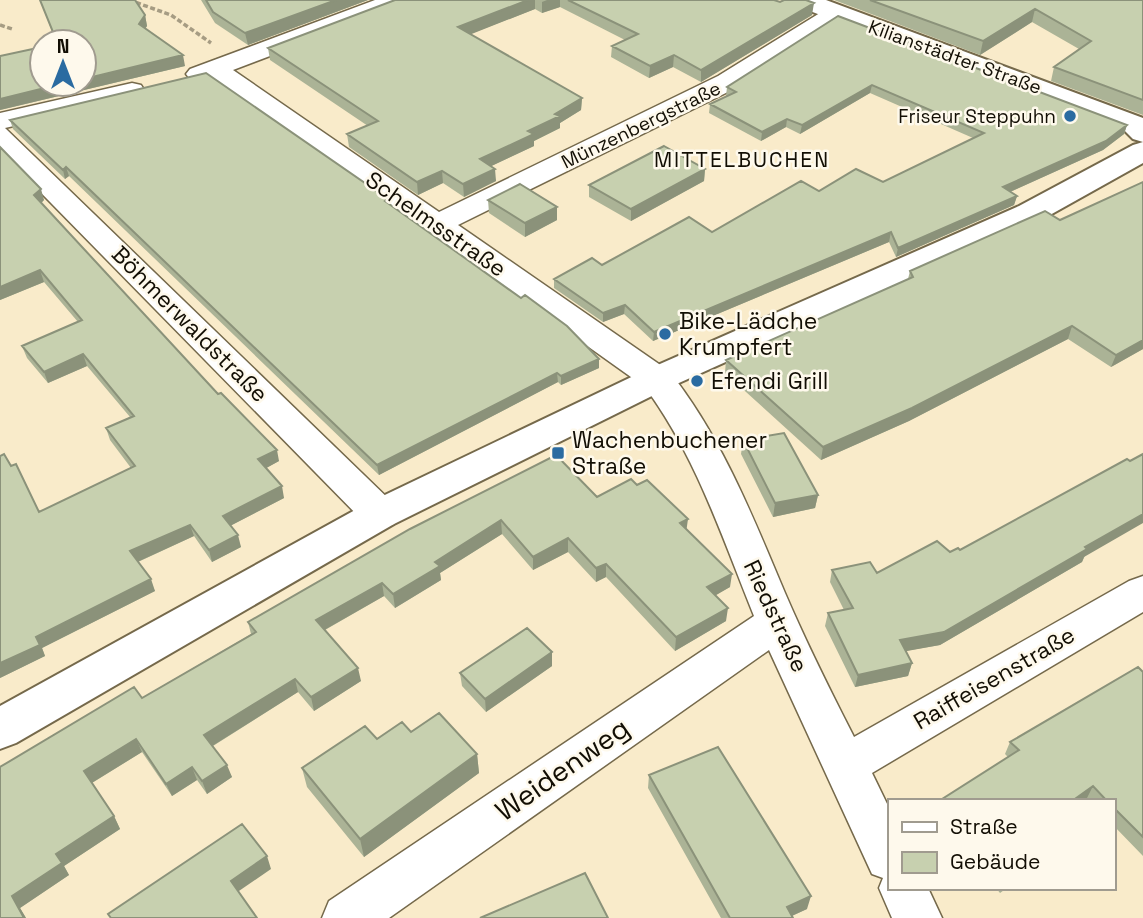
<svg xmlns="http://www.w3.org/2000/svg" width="1143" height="918" viewBox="0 0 1143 918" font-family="'Space Grotesk',sans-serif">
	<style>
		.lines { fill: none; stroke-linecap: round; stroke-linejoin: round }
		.minor-casing { stroke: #75694b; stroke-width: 3 }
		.major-casing { stroke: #75694b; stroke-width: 4 }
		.path { stroke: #a69c83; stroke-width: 3.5; stroke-dasharray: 5 2.5; stroke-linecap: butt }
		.minor { fill: #fff; fill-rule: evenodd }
		.major { fill: #fff; fill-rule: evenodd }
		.wall { fill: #abb396 }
		.shaded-wall { fill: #8b927a }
		.building { fill: #c7d0af; stroke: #8b927a; stroke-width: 2 }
		.poi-dot { fill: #2a6ba1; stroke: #fef9ec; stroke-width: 2.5 }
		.labels { text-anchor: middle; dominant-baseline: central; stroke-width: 5; stroke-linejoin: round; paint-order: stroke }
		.far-street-label { font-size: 19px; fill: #120e04; stroke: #fef9ec }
		.far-poi-label { font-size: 19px; fill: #120e04; stroke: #fef9ec; text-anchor: end }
		.far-quarter-label { font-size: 21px; letter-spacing: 2px; fill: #120e04; stroke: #fef9ec }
		.street-label { font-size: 23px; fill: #120e04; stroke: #fef9ec }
		.poi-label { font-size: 23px; fill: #120e04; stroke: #fef9ec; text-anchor: start }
		.near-street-label { font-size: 28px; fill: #120e04; stroke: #fef9ec }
	</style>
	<rect width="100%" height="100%" fill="#f9ebca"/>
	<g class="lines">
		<g class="minor-casing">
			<path id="minor" d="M375,0H409L405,5L233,70L439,212L718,76L828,8H846L849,13L736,88L458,225L669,371C722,438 752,515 785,593C806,642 830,690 854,737L1129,581L1143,576V612L872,773L889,808V888H928L942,918H892L879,888L883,878L872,874L769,650L389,918H322L329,901L754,616C722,537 696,456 645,387L211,78L199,82L190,79L186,74L190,69Z
				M132,83L141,85L145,91L141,97L5,128L394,504L399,514L394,524L380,528L366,524L0,151V113Z"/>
		</g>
		<g class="major-casing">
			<path id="major" d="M791,0H826L1143,118V142L1133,139L1124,130L794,5Z
				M1143,142V163L1041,220L670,387L394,524L16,743L0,749V706L366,504L644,371L1019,206L1133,145Z"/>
		</g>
		<path class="path" d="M129,0L171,15L211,43
			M0,25L12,29"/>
		<use href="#minor" class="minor"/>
		<use href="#major" class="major"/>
	</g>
	<path class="wall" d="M40,0H135L145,15L147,26L145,29L185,66L0,110V56L84,42H56Z
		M201,0H368L248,45L215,23Z
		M395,0H774L812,15L701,82L673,67L649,78L611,57L612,46L625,40L560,7L542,13L535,9L470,34L582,98L581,110L560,123V128L534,141V146L491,166L496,181L464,197L443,183L418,195L349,147L347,134L368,126L270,60L268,48Z
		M834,0H1143V115L1051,81L1054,67L1079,49L1032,22L980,55Z
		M838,16L1127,125L1124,134L1103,150L1010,192L1017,196L1014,205L896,257L889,242L653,341L624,314L603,322L554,288V279L712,232L819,191L883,182L973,138L870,93L800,134L786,127L761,141L709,113L710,104L727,96H726L727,87Z
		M10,120L389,204L521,298L599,359V368L561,385L558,382L379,475L69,176L65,179L13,129Z
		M0,147L44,200L41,203L279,461L266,468L284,498L230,526L241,547L212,562L194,536L138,562L155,591L42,648L45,656L0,678L39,512L131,468L110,440L106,428L130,417L87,366L48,383L27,358L22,346L78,322L44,282L0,300Z
		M705,169L704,181L631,221L589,197V185Z
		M488,200L557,220L525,237L489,213Z
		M910,271L1143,349L1111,367L1068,339L909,421L821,460L725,373L726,360L908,279Z
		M743,440L818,495L815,508L773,517L741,454Z
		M1130,461L1082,562L940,645L905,651L912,663L908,676L855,687L825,626L828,613L844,610L830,582L832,570L877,573L960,550Z
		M597,497L687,530L730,587L715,595L726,621L675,651L606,577L596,582L568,552L533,570L502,534L440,573L441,580L395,608L384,596L325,630L361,681L314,711L298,692L213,746L232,777L207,794L197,780L172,796L142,752L92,783L114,816L120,829L64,866L69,875L20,908L26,918H0L142,698L251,634L248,622L410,529Z
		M552,652V666L486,712L462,686L460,673Z
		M1143,672V856L1113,825V801H1090L1087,798L1008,757L1005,754L1010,742Z
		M411,732L477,754L479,773L364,857L307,787L302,768L377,739Z
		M649,775L807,909L792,916L793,918H721L648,788Z
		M996,888H1007L1000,893Z"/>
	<path class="shaded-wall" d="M336,0H368L248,45L245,33Z
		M528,0H535V9L459,39L458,27Z
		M547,0H560V7L542,13V2Z
		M814,3L812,15L701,82V70Z
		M1035,9L1032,22L980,55L983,41Z
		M145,15L147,26L141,34L139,24Z
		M183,55L185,66L0,110V99L61,84H84V79Z
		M674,55L673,67L649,78L650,66Z
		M872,85L870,93L800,134L802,125Z
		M582,98L581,110L560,123V128L534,141V146L481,171L480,159L528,131Z
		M787,119L786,127L761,141L762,132Z
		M1127,125L1124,134L1103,150L1001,196L1003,187Z
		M66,167L69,176L65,179L63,170Z
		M495,169L496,181L464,197L463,184Z
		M705,169L704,181L631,221V209Z
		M442,171L443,183L418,195L417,182Z
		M41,189L44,200L38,206L34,195Z
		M1017,196L1014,205L896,257L898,248Z
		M557,207V220L525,237V223Z
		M891,232L889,242L653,341L654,332Z
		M40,270L44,282L0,300V287Z
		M625,305L624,314L603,322V313Z
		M1072,326L1068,339L909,421L821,460L823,447Z
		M1143,340V349L1111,367L1116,355Z
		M83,354L87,366L48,383L44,372Z
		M599,359V368L561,385V376Z
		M557,373L558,382L379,475L377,465Z
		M277,450L279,461L261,471L258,459Z
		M282,486L284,498L226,528L223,516Z
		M818,495L815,508L773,517L775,503Z
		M1143,514V523L1084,557L1082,562L940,645L896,653L900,640L1085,547Z
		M688,519L686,533L680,523Z
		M501,520L502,534L440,573L441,580L395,608L393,594L435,562Z
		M190,525L194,536L135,563L130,551Z
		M238,535L241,547L212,562L209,550Z
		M568,538V552L533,570V557Z
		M606,564V577L596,582V568Z
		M732,574L730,587L706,601L707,587Z
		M151,579L155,591L42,648L45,656L0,678V663L36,637Z
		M382,583L384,596L319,633L316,620Z
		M728,608L726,621L675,651L676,637Z
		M552,652V666L486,712L485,699Z
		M912,663L908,676L855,687L858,675Z
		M358,668L361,681L314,711L311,697Z
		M295,679L298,692L209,748L204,735Z
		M136,739L142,752L90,784L84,771Z
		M477,754L479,773L364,857L360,839Z
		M227,765L232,777L207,794L202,781Z
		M192,767L197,780L172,796L166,784Z
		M1093,786L1087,798L1083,801H1072Z
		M114,816L120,829L64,866L69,875L20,908L26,918H24L12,896L56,854Z
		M267,856L271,869L236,893L231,881Z
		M811,896L807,909L787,918V907Z"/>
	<path class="building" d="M40,0H135L145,15L139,24L183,55L84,79V42H57Z
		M206,0H336L245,33L213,12Z
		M395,0H528L458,27L582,98L555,114L560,116L528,131L534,134L480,159L495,169L463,184L442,171L417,182L347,134L378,121L268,48Z
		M568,0H774L780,2L784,0H806L814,3L701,70L674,55L650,66L612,46L638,34Z
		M870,0H1143V100L1054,67L1091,41L1035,9L983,41Z
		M838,16L1127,125L1106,141L1003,187L1017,196L898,248L891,232L654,332L625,305L603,313L554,279L592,258L602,265L689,217L712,232L801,181L819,191L856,169L883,182L984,133L872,85L802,125L787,119L762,132L710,104L736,92L727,87Z
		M42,47V84H61L0,99V56Z
		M206,73L388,199L385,201L521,298L525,295L567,326L599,359L561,376L557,373L377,465L66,167L63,170L10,120Z
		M664,146L705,169L631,209L589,185Z
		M0,147L41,189L34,195L218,394L221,393L277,450L258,459L282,486L223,516L238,535L209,550L190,525L130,551L151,579L36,637L40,645L0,663V456L4,454L11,466L16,464L39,512L135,466L106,428L134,416L83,354L44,372L22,346L82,320L40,270L0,287Z
		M1143,182V340L1116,355L1072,326L912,408L823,447L726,360L913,277L910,271L1045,211L1060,220Z
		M520,184L557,207L525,223L488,200Z
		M784,433L818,495L775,503L743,440Z
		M1143,454V514L1085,547L1087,549L944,632L900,640L912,663L858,675L828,613L853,608L832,570L870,562L877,573L937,541L950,552L958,548L960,550L1127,459L1130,461Z
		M556,455L597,497L631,479L637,485L647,480L688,519L680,523L732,574L707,587L728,608L676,637L606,564L596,568L568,538L533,557L501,520L435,562L440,566L393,594L382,583L316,620L358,668L311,697L295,679L204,735L227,765L202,781L192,767L166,784L136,739L84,771L114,816L56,854L62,863L12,896L24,918H0V767L134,687L142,698L256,632L248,622L410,529Z
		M527,628L552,652L485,699L460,673Z
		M1138,667L1143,672V837L1113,807V801H1107L1093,786L1072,801H939L1019,750L1010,742Z
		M439,713L477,754L360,839L302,768L365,726L377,739L402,722L411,732Z
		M718,747L811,896L787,907L793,918H730L649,775Z
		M242,824L267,856L231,881L257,918H111L108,914Z
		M585,873L608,918H480Z"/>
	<g class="poi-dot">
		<circle cx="1070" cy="116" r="7"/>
		<circle cx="665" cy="334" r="7"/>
		<circle cx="697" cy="381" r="7"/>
		<rect x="551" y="446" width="14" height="14" rx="3.5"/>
	</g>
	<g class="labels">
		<g class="far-street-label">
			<text transform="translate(955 57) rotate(20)">Kilianstädter Straße</text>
			<text transform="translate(641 125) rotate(-26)">Münzenbergstraße</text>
		</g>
		<g class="far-poi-label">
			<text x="1056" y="116">Friseur Steppuhn</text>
		</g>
		<g class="far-quarter-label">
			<text x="742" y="159">MITTELBUCHEN</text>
		</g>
		<g class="street-label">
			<text transform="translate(436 224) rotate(35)">Schelmsstraße</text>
			<text transform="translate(190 324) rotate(45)">Böhmerwaldstraße</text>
			<text transform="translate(776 616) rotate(65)">Riedstraße</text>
			<text transform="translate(994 678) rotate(-30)">Raiffeisenstraße</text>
		</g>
		<g class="poi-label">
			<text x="679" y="321">Bike-Lädche<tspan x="679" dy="26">Krumpfert</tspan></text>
			<text x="711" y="381">Efendi Grill</text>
			<text x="572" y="440">Wachenbuchener<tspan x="572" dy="26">Straße</tspan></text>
		</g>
		<g class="near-street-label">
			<text transform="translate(562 769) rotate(-35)">Weidenweg</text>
		</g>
	</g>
	<rect x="888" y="799" width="228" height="91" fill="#fef9ec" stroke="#a09b8f" stroke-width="2"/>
	<rect x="902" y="822" width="35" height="10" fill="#ffffff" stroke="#a09b8f" stroke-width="2"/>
	<text x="950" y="834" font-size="21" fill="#120e04">Straße</text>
	<rect x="902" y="852" width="35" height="21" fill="#c7d0af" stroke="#a09b8f" stroke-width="2"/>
	<text x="950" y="869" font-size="21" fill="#120e04">Gebäude</text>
	<g transform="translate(63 63)"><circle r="33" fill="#fef9ec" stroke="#a09b8f" stroke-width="2"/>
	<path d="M0-5L12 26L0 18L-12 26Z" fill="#2a6ba1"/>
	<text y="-10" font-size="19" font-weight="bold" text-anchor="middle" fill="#120e04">N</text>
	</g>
</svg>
